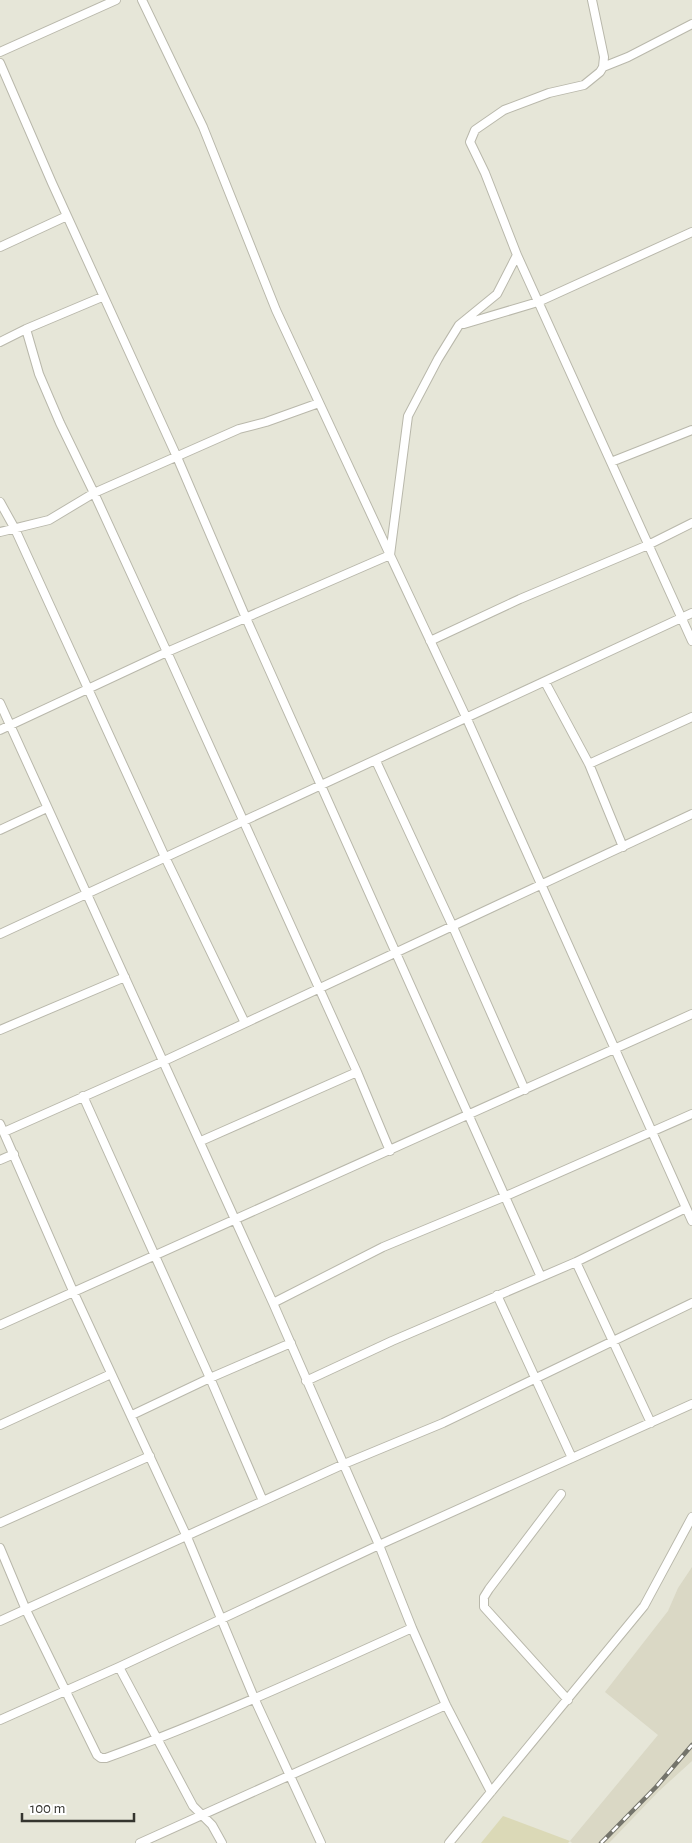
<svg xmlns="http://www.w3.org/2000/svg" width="692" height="1843" viewBox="0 0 692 1843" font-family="'Alegreya Sans',sans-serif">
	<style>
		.built { fill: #dad8c5 }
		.green { fill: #dbd9b7 }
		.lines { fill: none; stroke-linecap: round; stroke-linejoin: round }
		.minor-casing { stroke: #b9b8ab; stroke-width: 10 }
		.minor { stroke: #fff; stroke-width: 8 }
		.rail-casing { stroke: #74746b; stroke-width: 4.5 }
		.rail { stroke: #fff; stroke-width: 2.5; stroke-dasharray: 8; stroke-linecap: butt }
	</style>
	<rect width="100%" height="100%" fill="#e6e6d8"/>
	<path class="built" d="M692,1567V1761L659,1791L609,1843H572L570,1841L658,1735L605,1692L668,1611L678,1588Z"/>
	<path class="green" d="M503,1816L570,1841L568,1843H481Z"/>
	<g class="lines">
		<g class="minor-casing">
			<path id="minor" d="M592,0L604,57L603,67L600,72L584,85L549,93L504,110L475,130L470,142L485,173L517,255L497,294L459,325L438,359L408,416L390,555L467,719L692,1221
				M0,52L116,0
				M0,63L52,183L177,457L246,618L541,1277
				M603,67L628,57L692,24
				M0,247L67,216
				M517,255L692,641
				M102,297L26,329L39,374L60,423L94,493L167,652L357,1072L390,1151
				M464,324L538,302L692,232
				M0,342L26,329
				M611,462L692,430
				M0,502L15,529L165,857L245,1023
				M0,532L49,520L94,493L239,429L266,422L319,403
				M430,641L520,599L648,545L692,523
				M545,682L589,764L623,847
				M0,703L273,1303L379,1545L412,1628L446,1705L491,1792
				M0,730L167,652L390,555L276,310L203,127L142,0
				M376,761L453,927L525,1090
				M589,764L692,717
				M0,830L47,808
				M0,934L692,613
				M0,1030L125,977
				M83,1096L210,1378L263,1501
				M0,1124L73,1291L187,1537L255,1700L321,1843
				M4,1132L164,1061L692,814
				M201,1141L357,1072
				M0,1160L14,1154
				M576,1262L651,1423
				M497,1295L572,1458
				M273,1303L383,1247L506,1196L692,1114
				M0,1325L692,1014
				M306,1381L392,1341L576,1262L686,1208
				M132,1415L210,1378L291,1343
				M0,1425L111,1374
				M561,1494L489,1589L484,1597V1607L568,1700
				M0,1523L150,1456
				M0,1548L26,1610L97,1755L101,1758H106C210,1720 311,1674 412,1628
				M0,1621L344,1464L443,1423L692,1303
				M119,1667L193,1806L212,1825L222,1843
				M0,1720L119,1667L379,1545L692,1404
				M140,1843L446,1705
				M449,1843L644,1606L692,1517"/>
		</g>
		<use href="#minor" class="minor"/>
		<g class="rail-casing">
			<path id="rail" d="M601,1843L656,1787L692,1745"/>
		</g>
		<use href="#rail" class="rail"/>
	</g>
	<path d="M22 1813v8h112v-8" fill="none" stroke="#35352f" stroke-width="2.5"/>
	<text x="30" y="1813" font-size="15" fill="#35352f" stroke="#ffffff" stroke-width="4" paint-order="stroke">100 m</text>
</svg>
